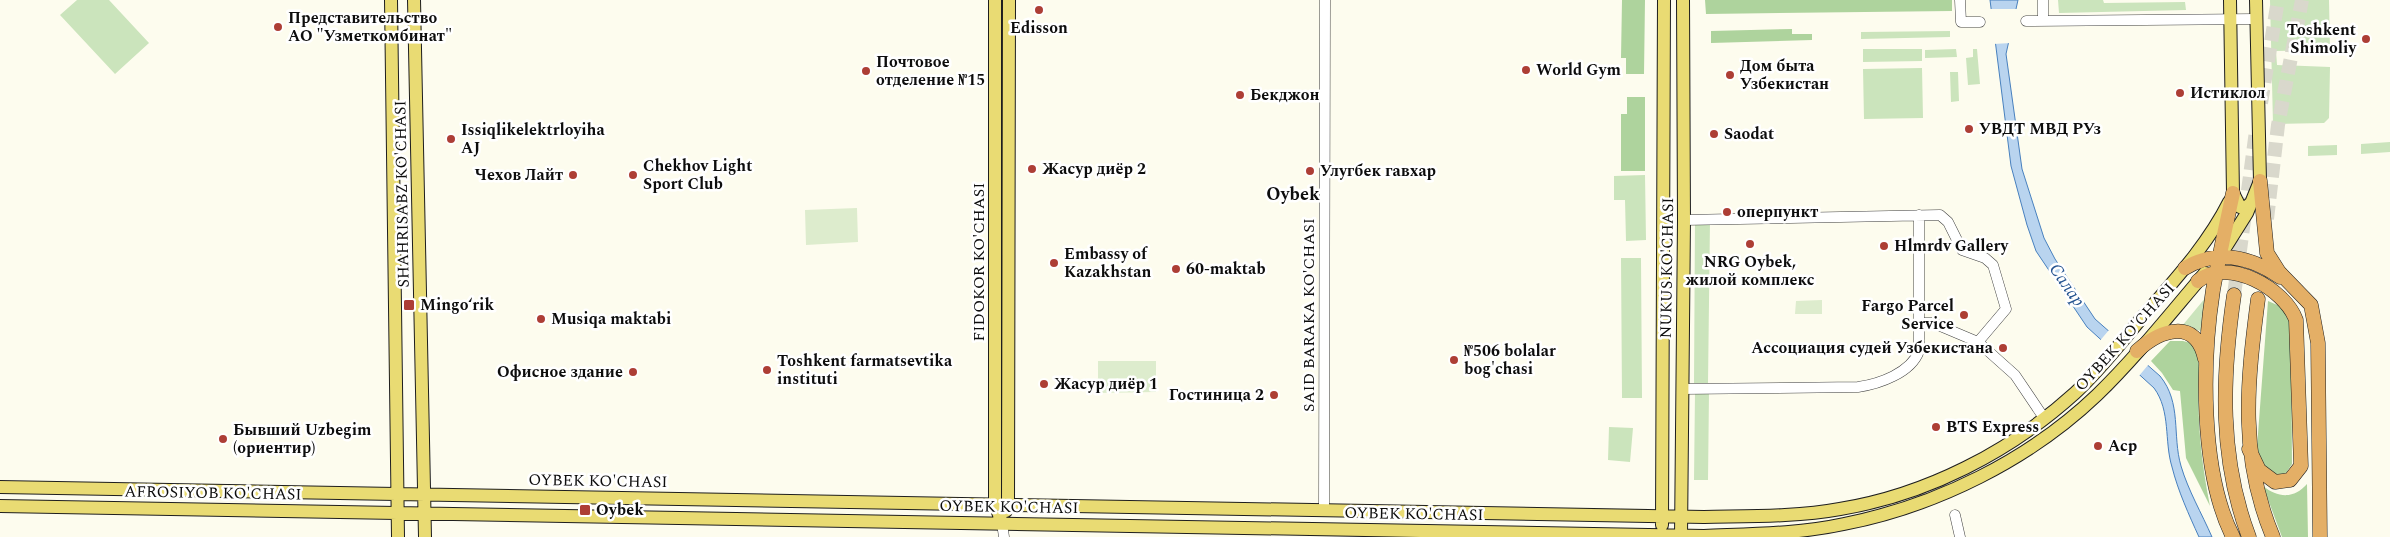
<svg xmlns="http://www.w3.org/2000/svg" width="2390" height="537" viewBox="0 0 2390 537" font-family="Spectral,serif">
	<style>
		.green { fill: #cbe4bc }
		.forest { fill: #aed39d }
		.pitch { fill: #ddeccd }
		.water { fill: #b9d4ef; stroke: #4880be }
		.pier { fill: #fdfcee }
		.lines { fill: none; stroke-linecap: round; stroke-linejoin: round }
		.highway-tunnel { stroke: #d9d8cc; stroke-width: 14; stroke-dasharray: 14 7; stroke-linecap: butt }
		.minor-casing { stroke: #404040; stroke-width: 11 }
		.major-casing { stroke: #1e1e1e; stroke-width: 14 }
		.highway-casing { stroke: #1e1e1e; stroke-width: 15 }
		.minor { stroke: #fff; stroke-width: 10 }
		.major { stroke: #e9db73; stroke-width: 12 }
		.highway { stroke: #e4af66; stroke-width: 14 }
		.poi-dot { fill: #ad3e35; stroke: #fff; stroke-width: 2 }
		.labels { text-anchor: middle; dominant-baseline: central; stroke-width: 5; stroke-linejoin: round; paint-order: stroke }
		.poi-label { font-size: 16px; font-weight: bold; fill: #0d0d0d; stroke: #fff; text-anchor: start }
		.street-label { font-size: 16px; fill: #0d0d0d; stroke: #fff }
		.neighbourhood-label { font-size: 18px; font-weight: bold; fill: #0d0d0d; stroke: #fff }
		.water-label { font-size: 18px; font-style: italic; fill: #245390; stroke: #fff }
	</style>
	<rect width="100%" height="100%" fill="#fdfcee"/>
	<path class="green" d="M77,0H109L149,43L115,74L60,15Z
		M2058,0H2103L2104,3L2185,2L2186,10L2059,13Z
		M2270,0H2329L2330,50L2276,51L2277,65L2330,67L2329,118L2324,123L2273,124Z
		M1950,31V37L1861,39V32Z
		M1863,49H1922V61L1863,62Z
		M1956,49L1957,57L1925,58V50Z
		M1973,49H1977L1980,84L1968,85L1966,58L1973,57Z
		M1922,68L1923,118L1864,119L1863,69Z
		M1950,72H1958L1959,101L1951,102Z
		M2390,142V152L2361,154V144Z
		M2337,145V155L2308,156V146Z
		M1645,175L1646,240L1626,241L1625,200H1614V176Z
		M1695,221H1710L1708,383H1694Z
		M1621,258H1641L1642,398H1622Z
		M2206,297L2201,331L2182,326Z
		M1695,392H1709L1708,480H1694Z
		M1609,427L1633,428L1630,462L1608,460Z"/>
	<path class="forest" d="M1622,0H1645L1644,74H1626V58H1621Z
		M1705,0H1952V11L1706,14Z
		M1792,29V34H1812V40L1711,43V31Z
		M1627,97H1645V171H1621V114H1627Z
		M2268,301L2282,307L2291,321L2292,464L2286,473L2280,477L2272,475L2258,460L2257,447Z
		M2170,341H2183L2191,343C2200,351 2199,365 2199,376C2197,422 2201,460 2210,506L2186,458L2180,391L2173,390L2162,373L2151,361Z
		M2307,484L2308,537H2282L2263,486C2278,498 2294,499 2307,484Z"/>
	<path class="pitch" d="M857,208L858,242L806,245L805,210Z
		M1822,300V314H1795L1796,301Z
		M1098,361H1156V392L1098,393Z"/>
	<path class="water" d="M1990,0H2018L2006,54L2022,169L2044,238L2055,259L2095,319L2160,376C2182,403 2172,435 2181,466C2188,490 2202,514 2212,537H2199C2189,515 2178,491 2172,467C2164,441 2171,411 2154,388L2087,327L2036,251L2027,225L2011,166Z"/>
	<path class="pier" d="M1988,9H2019L2011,43L1993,44Z
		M2109,330L2149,364L2138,377L2098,343Z"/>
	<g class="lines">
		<path class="highway-tunnel" d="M2261,103L2278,0
			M2267,219L2278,125L2302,0
			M2234,295L2256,131"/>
		<g class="minor-casing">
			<path id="minor" d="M1960,0L1961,22H1980
				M2043,0V21
				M2026,21L2256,19
				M1684,220L1940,215L1948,222L1962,250L1985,258L1993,265L2006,309L1978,342L2015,375L2044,418
				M1919,323H1933L1978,342
				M1682,389L1858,387C1879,384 1911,373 1919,351V215
				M1324,510L1325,0
				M1955,515L1960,537
				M1002,523L1004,537"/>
		</g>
		<g class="major-casing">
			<path id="major" d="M391,0L398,537
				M414,0L425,537
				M995,0V504L1002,523
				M2230,0L2233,193L2240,207L2245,208L2252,202
				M2220,256L2247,213L2260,181L2256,0
				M0,487L1704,517C1749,516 1796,517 1840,509C1926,495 2010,452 2075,393C2099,371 2119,345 2140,320C2172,283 2207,246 2229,202
				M0,506L1704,536C1751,534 1798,534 1844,524C1936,506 2029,460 2097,395C2136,357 2170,314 2205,273
				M1006,511L1008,505L1009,0
				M1662,525L1664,0
				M1681,537L1684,220L1683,0"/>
		</g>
		<g class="highway-casing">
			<path id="highway" d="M2260,181L2267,253L2279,272L2311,305L2318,343L2320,537
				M2185,268C2217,249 2249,256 2280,277
				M2198,281C2228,256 2285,289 2296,320L2301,466L2290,480L2275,482L2259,470L2249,449
				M2234,295C2222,377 2219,458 2249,537
				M2258,299C2247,383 2239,456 2273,537
				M2137,351C2160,330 2196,317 2205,359
				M2233,537C2200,472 2202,361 2213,290C2219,257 2226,225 2233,193"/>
		</g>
		<use href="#minor" class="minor"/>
		<use href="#major" class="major"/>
		<use href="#highway" class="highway"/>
	</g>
	<g class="poi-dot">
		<circle cx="1039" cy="10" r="5"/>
		<circle cx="278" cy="27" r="5"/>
		<circle cx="2366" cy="39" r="5"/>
		<circle cx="1526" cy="70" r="5"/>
		<circle cx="866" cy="71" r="5"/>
		<circle cx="1730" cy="75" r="5"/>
		<circle cx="2180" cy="93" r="5"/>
		<circle cx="1240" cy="95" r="5"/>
		<circle cx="1969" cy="129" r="5"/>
		<circle cx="1714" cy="134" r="5"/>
		<circle cx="451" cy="139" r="5"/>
		<circle cx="1032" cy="169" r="5"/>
		<circle cx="1310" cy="171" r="5"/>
		<circle cx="573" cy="175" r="5"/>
		<circle cx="633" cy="175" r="5"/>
		<circle cx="1727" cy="212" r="5"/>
		<circle cx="1750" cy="244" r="5"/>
		<circle cx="1884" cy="246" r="5"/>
		<circle cx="1054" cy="263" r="5"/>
		<circle cx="1176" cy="269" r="5"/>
		<rect x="403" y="299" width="12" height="12" rx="2.5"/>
		<circle cx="1964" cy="315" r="5"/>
		<circle cx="541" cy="319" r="5"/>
		<circle cx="2003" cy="348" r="5"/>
		<circle cx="1454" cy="360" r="5"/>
		<circle cx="767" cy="370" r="5"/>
		<circle cx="633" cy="372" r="5"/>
		<circle cx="1044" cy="384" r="5"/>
		<circle cx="1274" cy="395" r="5"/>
		<circle cx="1936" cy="427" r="5"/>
		<circle cx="223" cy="439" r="5"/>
		<circle cx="2098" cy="446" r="5"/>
		<rect x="579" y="504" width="12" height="12" rx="2.5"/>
	</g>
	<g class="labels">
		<g class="poi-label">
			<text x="288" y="18">Представительство<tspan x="288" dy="18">АО "Узметкомбинат"</tspan></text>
			<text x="1039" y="28" text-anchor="middle">Edisson</text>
			<text x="2356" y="30" text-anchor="end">Toshkent<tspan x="2356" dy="18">Shimoliy</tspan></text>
			<text x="876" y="62">Почтовое<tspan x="876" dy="18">отделение №15</tspan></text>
			<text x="1740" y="66">Дом быта<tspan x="1740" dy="18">Узбекистан</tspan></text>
			<text x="1536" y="70">World Gym</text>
			<text x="2190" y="93">Истиклол</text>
			<text x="1250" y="95">Бекджон</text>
			<text x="1979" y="129">УВДТ МВД РУз</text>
			<text x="461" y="130">Issiqlikelektrloyiha<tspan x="461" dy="18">AJ</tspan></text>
			<text x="1724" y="134">Saodat</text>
			<text x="643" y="166">Chekhov Light<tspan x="643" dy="18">Sport Club</tspan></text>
			<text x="1042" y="169">Жасур диёр 2</text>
			<text x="1320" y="171">Улугбек гавхар</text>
			<text x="563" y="175" text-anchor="end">Чехов Лайт</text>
			<text x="1737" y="212">оперпункт</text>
			<text x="1894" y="246">Hlmrdv Gallery</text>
			<text x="1064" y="254">Embassy of<tspan x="1064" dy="18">Kazakhstan</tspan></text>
			<text x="1750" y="262" text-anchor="middle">NRG Oybek,<tspan x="1750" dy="18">жилой комплекс</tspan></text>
			<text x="1186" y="269">60-maktab</text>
			<text x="420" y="305">Mingoʻrik</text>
			<text x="1954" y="306" text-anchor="end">Fargo Parcel<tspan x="1954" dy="18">Service</tspan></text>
			<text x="551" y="319">Musiqa maktabi</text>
			<text x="1993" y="348" text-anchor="end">Ассоциация судей Узбекистана</text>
			<text x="1464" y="351">№506 bolalar<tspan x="1464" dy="18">bog'chasi</tspan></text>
			<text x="777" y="361">Toshkent farmatsevtika<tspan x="777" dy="18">instituti</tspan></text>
			<text x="623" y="372" text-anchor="end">Офисное здание</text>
			<text x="1054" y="384">Жасур диёр 1</text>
			<text x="1264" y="395" text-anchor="end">Гостиница 2</text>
			<text x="1946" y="427">BTS Express</text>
			<text x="233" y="430">Бывший Uzbegim<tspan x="233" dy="18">(ориентир)</tspan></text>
			<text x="2108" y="446">Аср</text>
			<text x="596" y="510">Oybek</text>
		</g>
		<g class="street-label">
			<text transform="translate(402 194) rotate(-91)">SHAHRISABZ KO'CHASI</text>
			<text transform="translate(979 262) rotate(-90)">FIDOKOR KO'CHASI</text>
			<text transform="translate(1667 268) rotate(-89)">NUKUS KO'CHASI</text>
			<text transform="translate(1309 315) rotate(-90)">SAID BARAKA KO'CHASI</text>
			<text transform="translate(2125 337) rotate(-48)">OYBEK KO'CHASI</text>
			<text transform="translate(598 481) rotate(1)">OYBEK KO'CHASI</text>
			<text transform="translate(213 493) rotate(1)">AFROSIYOB KO'CHASI</text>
			<text transform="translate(1009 507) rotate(1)">OYBEK KO'CHASI</text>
			<text transform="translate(1414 514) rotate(1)">OYBEK KO'CHASI</text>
		</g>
		<g class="neighbourhood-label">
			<text x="1293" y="194">Oybek</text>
		</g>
		<g class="water-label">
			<text transform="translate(2067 285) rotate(55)">Салар</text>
		</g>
	</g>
</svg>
